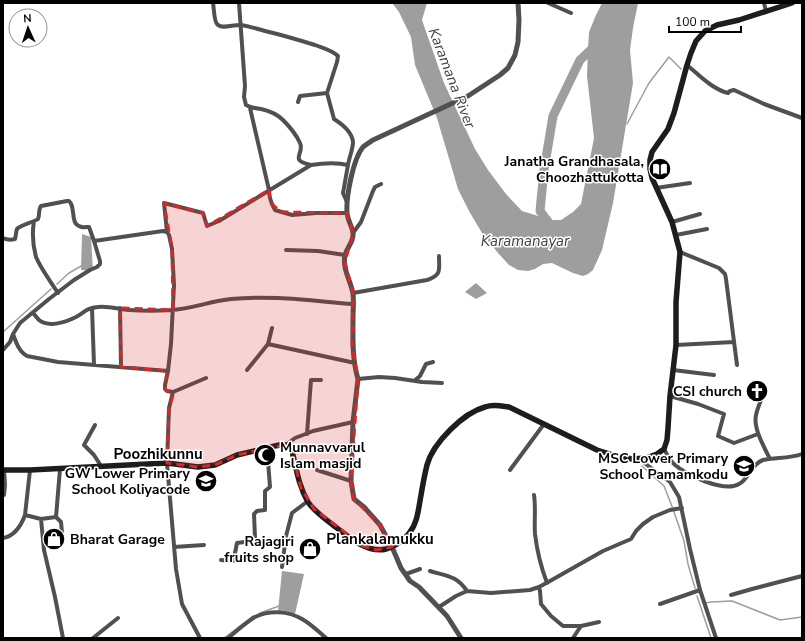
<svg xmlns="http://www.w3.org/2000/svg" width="805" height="641" viewBox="0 0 805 641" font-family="'Nunito Sans',sans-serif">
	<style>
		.water { fill: #9e9e9e }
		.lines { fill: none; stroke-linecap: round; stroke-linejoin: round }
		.stream { stroke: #9e9e9e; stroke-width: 1.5 }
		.river { stroke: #9e9e9e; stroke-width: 9 }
		.minor { stroke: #505050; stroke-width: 4 }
		.tertiary { stroke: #505050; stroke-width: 5 }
		.secondary { stroke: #1d1d1d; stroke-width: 5.5 }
		.marked { fill: #d62828; fill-opacity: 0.2; stroke: #d62828; stroke-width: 3; stroke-dasharray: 8 5; stroke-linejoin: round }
		.labels { text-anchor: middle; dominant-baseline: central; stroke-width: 3; stroke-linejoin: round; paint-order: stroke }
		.poi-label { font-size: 14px; font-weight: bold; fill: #000; stroke: #fff; text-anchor: end }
		.water-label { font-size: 15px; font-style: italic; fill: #3f3f3f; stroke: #fff }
		.neighbourhood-label { font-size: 15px; font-weight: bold; fill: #000; stroke: #fff }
	</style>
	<rect width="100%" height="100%" fill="#fff"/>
	<path class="water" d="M392,3H427L422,20L444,83L475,149L488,170L506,194L522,211L551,220H561L573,212L581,204L594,138L587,76L588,48L589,32L596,15L602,3H638L633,28L630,50L633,83L613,203L602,250L593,270L588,274L583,276L573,273L552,263L543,264L535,269L528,271L518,270L509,265L498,253L482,233L469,211L458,189L437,118L415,65L411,37L399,12Z
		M82,234L91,237L93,271L81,270Z
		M476,283L487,293L476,299L465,292Z
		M282,571L304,574L295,614L278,611Z"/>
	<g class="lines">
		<path class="stream" d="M627,124L649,83L669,57L681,69
			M57,284L69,273L83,265
			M3,332L51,289
			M642,466L664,486L673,509L684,541L688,564L695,588
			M697,596L711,638
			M705,603L711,602L732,601L780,620L802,617
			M260,613L279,606
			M224,638L253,616"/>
		<path class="river" d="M553,228L540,211L544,170L553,116L580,60L596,45"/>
		<path class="minor" d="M213,3C214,8 214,21 217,24C222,30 234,24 241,25C249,26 257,29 265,31C282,35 299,40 315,45C323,48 332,50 338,56L337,62L327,93L334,119C342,124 352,132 353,142C353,149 349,158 348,165
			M239,3L245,86L244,97L246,105C251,108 255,108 261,109C270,111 277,114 283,120C289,126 296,134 300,143C305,154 288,160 311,165
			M548,3L571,13
			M764,3L766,11
			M687,65C699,75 712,89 728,93L730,91L734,90L764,104L802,118
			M298,102L300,96L327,93
			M250,108L269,190C269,198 271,203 275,210L292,215L316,213H347
			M656,188L690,183
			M34,221C32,233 33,246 36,257C41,269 51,282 58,293
			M672,222L700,214
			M167,232L164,203L203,213L207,226L219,221L311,165C324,163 335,162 348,165L343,193L347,202
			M353,233L361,222L373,191L375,187L381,184
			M676,235L707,229
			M3,238C7,240 11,240 15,239C16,236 16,231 17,229C20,225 34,222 38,219C40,215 38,210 41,206L67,201H69C76,207 70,222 79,226C82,228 86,227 89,227L94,241L163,231L167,232L169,235L172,249L174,285L171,344L168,371L165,385V389L167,391L173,392L169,408L167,463L176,569L182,604L200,638
			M286,250L318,251L345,255
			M680,252L719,268L725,274L726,279L737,365
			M353,293L427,280C442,275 439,270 439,256
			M92,308L94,365
			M120,308L121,367
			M33,313C35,315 37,318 39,320C49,328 66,322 76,317C85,312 86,308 98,307C109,306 118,309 129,310C143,311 157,311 171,310C191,309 211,301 231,299C272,295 313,301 353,304
			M272,328L268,344L355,363
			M13,334C16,342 19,352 27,356L58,362L168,371
			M676,345L734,342
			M3,350L10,342L13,334L20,323L49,299L74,280L90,270L97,267L100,264V261L94,241
			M247,370L268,344
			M673,370L714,375
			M358,379L379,377L395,378L422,382L442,383
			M414,381L420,376L426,364L433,362
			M173,392L206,378
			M670,396L698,404L724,414L718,436L734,443L758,434
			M761,400C759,405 757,410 756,415C753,428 764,447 770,459
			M95,425L84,445L94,455L101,466
			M307,434L311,380H321
			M286,445L295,438L303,435L313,431L353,422
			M664,449C667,454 670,461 674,464C686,475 724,493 739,484C749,479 751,464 763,460C775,457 789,459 802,454
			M637,460L643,462L670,482L679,497L690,549L700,590L716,638
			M4,470L5,485L4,495
			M30,470L25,515L41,519L44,550L55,597L63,638
			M317,470L351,481
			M510,470L544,424
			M534,495C536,508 534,521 535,534C537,551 541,567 547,583
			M56,517L60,469
			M41,519L56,517L61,522L62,533
			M3,538C15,536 21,526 25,515
			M174,547L204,545
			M221,560L230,561H233L234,558L237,543L252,541L255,538L254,514L257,511L265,510V491L270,487L267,448
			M282,567L286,536L292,513L308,501
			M430,571C446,576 456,575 467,591
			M406,574L420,569
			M539,587L540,591L541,604L551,616L563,626H581L599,622
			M731,595L752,589L802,576
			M660,604L700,590
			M439,607L456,596L467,591L491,593L530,590L539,587L550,581L603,551L631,539L636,531L643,524L653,517L670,510L682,508
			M93,638L118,618
			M228,638C234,633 248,621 255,617C270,610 288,611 302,619C311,624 319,632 326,638
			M573,638L581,626"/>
		<path class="tertiary" d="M461,638L447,616L419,587L410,581L401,568L392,547L380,525L364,507L354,499L351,481L352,450L353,422L358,379C352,359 353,339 353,318C353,310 354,302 353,294C351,281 342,269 345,255C347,247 354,242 353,233C352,226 347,219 347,212C346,197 353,159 363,147C365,145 370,142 373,140L468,96L500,75L508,68L515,55L518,42L519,20L518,3"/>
		<path class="secondary" d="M3,470H30L167,463L198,467L215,465L237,455L279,445H286L291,447C296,466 298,485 308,502C314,511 324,518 333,525C346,535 367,554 386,549C390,548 393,546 397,544C401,541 407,537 410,532C417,523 418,512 420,501C422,489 424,477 427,465C433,443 463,413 485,407C493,404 501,406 509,407L597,450L613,455L632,459L646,458L657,454L664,449L667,440L668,428L670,396L676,345V302L680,252L672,222L652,178L650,169V160L652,152L668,129L674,113L687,65L691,53L696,41L705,31L717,25L739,20L792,3"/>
	</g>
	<path class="marked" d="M269,190L271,203L281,212L347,213L353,233L345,262L353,293L352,345L358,379L351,481L354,499L380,525L392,547L376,550L363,546L314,509L301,488L290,444L237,455L215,465L198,467L167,463L169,408L173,395L165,389L167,371L121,367L120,308L173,310L172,249L164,203L203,213L207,226Z"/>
	<defs>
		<g id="library-disc" transform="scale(1.15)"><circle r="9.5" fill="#000" stroke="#fff"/><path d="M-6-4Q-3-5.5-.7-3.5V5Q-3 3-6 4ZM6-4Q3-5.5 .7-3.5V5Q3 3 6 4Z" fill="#fff"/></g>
		<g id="church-disc" transform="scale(1.15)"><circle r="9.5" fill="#000" stroke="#fff"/><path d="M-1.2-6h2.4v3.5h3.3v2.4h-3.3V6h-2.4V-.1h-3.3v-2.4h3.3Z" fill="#fff"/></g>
		<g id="mosque-disc" transform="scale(1.15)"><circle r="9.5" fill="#000" stroke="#fff"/><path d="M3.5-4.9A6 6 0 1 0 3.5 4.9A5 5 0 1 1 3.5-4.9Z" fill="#fff"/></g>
		<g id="school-disc" transform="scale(1.15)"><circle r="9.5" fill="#000" stroke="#fff"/><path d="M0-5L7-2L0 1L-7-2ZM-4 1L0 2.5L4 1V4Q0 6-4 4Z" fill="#fff"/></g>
		<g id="shop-disc" transform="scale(1.15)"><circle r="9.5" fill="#000" stroke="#fff"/><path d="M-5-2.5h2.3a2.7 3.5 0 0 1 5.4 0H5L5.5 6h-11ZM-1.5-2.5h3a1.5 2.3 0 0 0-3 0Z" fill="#fff"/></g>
	</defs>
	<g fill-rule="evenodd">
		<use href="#library-disc" x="660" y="169"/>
		<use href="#church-disc" x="757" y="391"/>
		<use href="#mosque-disc" x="265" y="455"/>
		<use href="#school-disc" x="744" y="466"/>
		<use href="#school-disc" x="206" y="481"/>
		<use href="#shop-disc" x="54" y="539"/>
		<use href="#shop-disc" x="310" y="549"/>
	</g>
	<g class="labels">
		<g class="poi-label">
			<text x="644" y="161">Janatha Grandhasala,<tspan x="644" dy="16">Choozhattukotta</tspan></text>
			<text x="742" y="391">CSI church</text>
			<text x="280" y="447" text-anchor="start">Munnavvarul<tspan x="280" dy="16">Islam masjid</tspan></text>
			<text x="728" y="458">MSC Lower Primary<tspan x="728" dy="16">School Pamamkodu</tspan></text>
			<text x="190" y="473">GW Lower Primary<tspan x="190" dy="16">School Koliyacode</tspan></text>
			<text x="70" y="539" text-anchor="start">Bharat Garage</text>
			<text x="294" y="541">Rajagiri<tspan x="294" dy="16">fruits shop</tspan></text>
		</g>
		<g class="water-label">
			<text transform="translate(452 78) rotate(69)">Karamana River</text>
			<text x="525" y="241">Karamanayar</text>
		</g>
		<g class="neighbourhood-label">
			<text x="158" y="454">Poozhikunnu</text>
			<text x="380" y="539">Plankalamukku</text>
		</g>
	</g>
	<rect width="805" height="641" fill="none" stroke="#000000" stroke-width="8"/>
	<g transform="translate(28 28) rotate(357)"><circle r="19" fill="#ffffff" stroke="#999999"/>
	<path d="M0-3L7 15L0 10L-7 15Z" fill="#000000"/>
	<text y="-6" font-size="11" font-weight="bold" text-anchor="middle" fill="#000000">N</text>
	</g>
	<path d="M669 26v6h72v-6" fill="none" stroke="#000000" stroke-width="2"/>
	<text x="675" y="26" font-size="12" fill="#000000" stroke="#ffffff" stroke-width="3" paint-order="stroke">100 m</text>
</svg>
